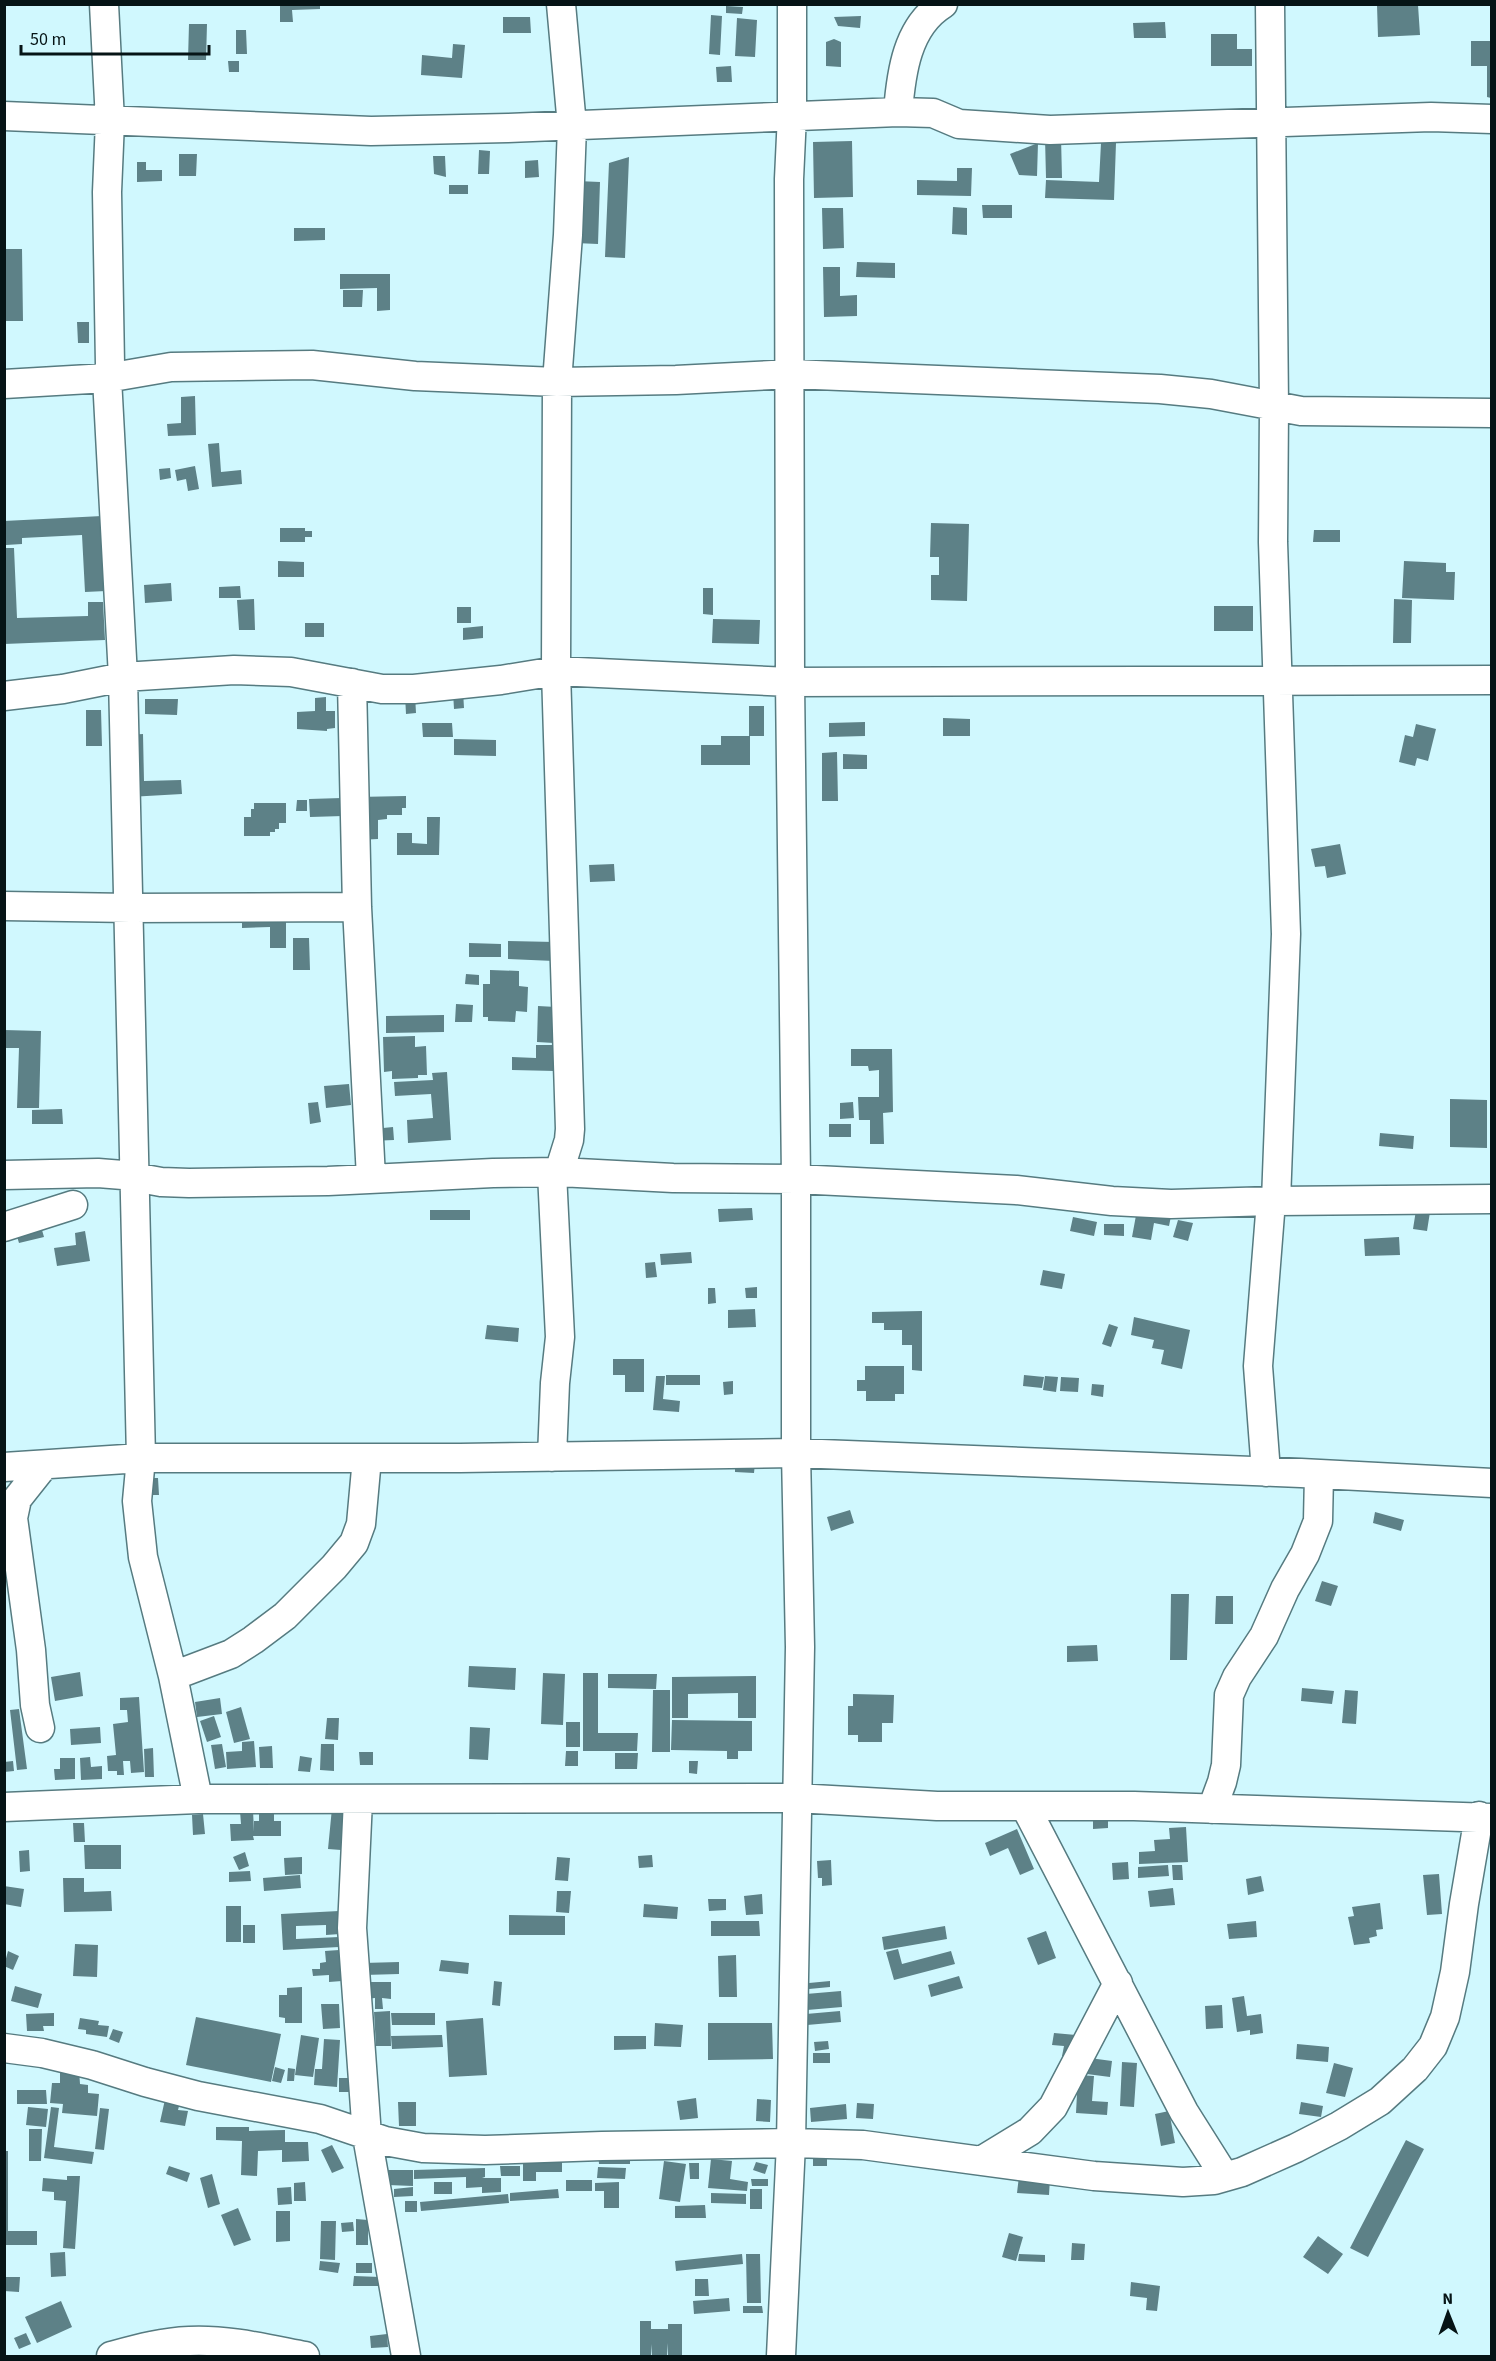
<svg xmlns="http://www.w3.org/2000/svg" width="1496" height="2361" viewBox="0 0 1496 2361" font-family="'Source Sans 3',sans-serif">
	<style>
		.building { fill: #5d8187 }
		.lines { fill: none; stroke-linecap: round; stroke-linejoin: round }
		.minor-casing { stroke: #567b80; stroke-width: 31 }
		.minor { stroke: #fff; stroke-width: 28 }
	</style>
	<rect width="100%" height="100%" fill="#d0f8fe"/>
	<path class="building" d="M280,4H320V9L292,10L293,22H280Z
		M1377,5H1418L1420,35L1378,37Z
		M726,6L743,7L742,14L726,13Z
		M711,15L722,16L720,55L709,54Z
		M861,16L860,28L838,26L834,17Z
		M503,17H530L531,33H503Z
		M737,18L757,20L755,57L735,56Z
		M1165,22L1166,38H1134L1133,23Z
		M189,24H207L206,60H188Z
		M236,30H246L247,54H236Z
		M1211,34H1237V49H1252V66H1211Z
		M834,39L841,42V67L826,66V42Z
		M1471,41H1491V98L1487,97V66H1471Z
		M453,44L465,45L462,78L421,75L422,55L452,58Z
		M228,61H239V72H229Z
		M731,66L732,82H717L716,67Z
		M1061,137L1062,178H1046L1045,138Z
		M852,141L853,197L814,198L813,142Z
		M1038,143L1037,176L1019,175L1010,154Z
		M1101,143H1116L1114,200L1045,198L1046,180L1099,182Z
		M479,150L490,151L489,174H478Z
		M179,154H197L196,176H179Z
		M433,156H445L446,177L434,174Z
		M629,157L625,258L605,257L609,163Z
		M538,160L539,177L525,178V161Z
		M137,162H146V170H162V181L137,182Z
		M957,168H972L971,196L917,195V180L957,181Z
		M577,181L600,182L598,244L575,243Z
		M449,185H468V194H449Z
		M982,205H1012V218H983Z
		M953,207L967,208V235L952,234Z
		M822,208H843L844,248L823,249Z
		M294,228H325V240L294,241Z
		M4,249H22L23,321H4Z
		M857,262L895,263V278L856,277Z
		M823,267H840V296L857,295V316L824,317Z
		M340,274H390V310L377,311V288L340,289Z
		M343,290H363L362,307H343Z
		M77,322H89V343H78Z
		M195,396L196,435L168,436L167,424L181,423V397Z
		M219,443L221,472L241,470L242,484L212,487L208,444Z
		M195,466L199,489L188,491L186,479L177,481L175,470Z
		M170,468L171,478L160,480L159,469Z
		M102,516L106,591L85,592L82,535L22,538V544L6,545L4,521Z
		M931,523L969,524L967,601L931,600V575H939V557H930Z
		M280,528H305V531H312V537H305V542H280Z
		M1314,530H1340V542H1313Z
		M4,548H14L17,618L88,616V602H103L105,640L4,644Z
		M278,561L304,562V577H278Z
		M1404,561L1446,563V572H1455L1454,600L1402,598Z
		M171,583L172,601L145,603L144,585Z
		M240,586L241,598H219V587Z
		M703,588H713V615L703,614Z
		M254,599L255,630H239L237,600Z
		M1394,599L1412,600L1411,643H1393Z
		M1214,606H1253V631H1214Z
		M457,607H471V623H457Z
		M713,619L760,620L759,644L712,643Z
		M305,623H324V637H305Z
		M483,626V638L463,640V628Z
		M463,691L464,708L454,709L453,692Z
		M405,695H415L416,713L406,714Z
		M326,697V711H335V728L327,729V731L297,729V712L315,711V698Z
		M145,699H178L177,715L145,714Z
		M749,706H764V736H749Z
		M86,710H101L102,746H86Z
		M943,718L970,719V736H943Z
		M865,722V736L829,737V723Z
		M422,723H452L453,737H423Z
		M1416,724L1436,729L1428,761L1417,758L1415,766L1399,762L1405,735L1413,737Z
		M143,734L144,781L181,780L182,794L129,797L127,735Z
		M721,736H750V765H701V745H721Z
		M454,739L496,740V756L454,755Z
		M837,752L838,801H822V753Z
		M843,754L867,755V769H843Z
		M406,796V808H402V815H387V819L378,820V839L358,840L357,797Z
		M342,798L343,816L310,817L309,799Z
		M297,800H307V811H296Z
		M254,803H286V823H279V829H275V832H270V836H244V817H251V809H254Z
		M427,817H440L439,855H397V833H412V843L427,844Z
		M1340,844L1346,874L1327,878L1325,866L1315,867L1311,849Z
		M614,864L615,881L590,882L589,865Z
		M286,914V948H270V927L242,928V915Z
		M293,938H309L310,970H293Z
		M508,941L555,942L554,961L508,959Z
		M469,943L501,944V957H469Z
		M490,970L519,971V986L528,987L527,1012L516,1011L515,1022L488,1021V1017H483V984H490Z
		M466,974L479,975V985L465,984Z
		M456,1004L473,1005L472,1022H455Z
		M538,1006L556,1007L554,1043L537,1042Z
		M444,1015V1032L386,1033V1016Z
		M4,1030L41,1031L39,1108H17L19,1048H4Z
		M415,1036V1047L426,1046L427,1075H418V1078L392,1079V1071L384,1072L383,1037Z
		M536,1045H556L555,1071L512,1070V1057L536,1058Z
		M851,1049H892L893,1112L883,1113L884,1144H870V1120H859L858,1097H879V1070L869,1071L868,1066H851Z
		M447,1072L451,1140L408,1143L407,1120L433,1118L431,1094L395,1096L394,1082L433,1080L432,1073Z
		M380,1080L383,1128L393,1127L394,1140L370,1141L367,1081Z
		M349,1084L351,1105L326,1108L324,1086Z
		M1450,1099L1487,1100V1148L1450,1147Z
		M318,1102L321,1122L310,1124L308,1103Z
		M853,1102L854,1118L840,1119V1103Z
		M62,1109L63,1124H32V1110Z
		M829,1124H851V1137H829Z
		M1380,1133L1414,1136L1413,1149L1379,1146Z
		M752,1208L753,1220L719,1222L718,1209Z
		M430,1210H470V1220H430Z
		M1137,1210L1171,1216L1169,1226L1154,1223L1151,1240L1132,1237Z
		M1416,1210L1430,1212L1427,1231L1413,1229Z
		M1073,1217L1097,1222L1094,1236L1070,1231Z
		M1178,1220L1193,1223L1188,1241L1173,1237Z
		M40,1223L44,1237L19,1243L15,1230Z
		M1104,1224H1124V1236L1104,1235Z
		M85,1231L90,1261L57,1266L54,1248L76,1245L75,1233Z
		M1399,1237L1400,1255L1365,1256L1364,1239Z
		M691,1252L692,1263L661,1265L660,1254Z
		M655,1262L657,1277L646,1278L645,1263Z
		M1043,1270L1065,1274L1062,1289L1040,1285Z
		M757,1287V1298H746L745,1288Z
		M708,1288H715L716,1303L708,1304Z
		M755,1309L756,1327L728,1328V1310Z
		M922,1311V1371L912,1370V1345H902V1330H884V1323H872V1312Z
		M1134,1317L1190,1330L1182,1369L1161,1364L1164,1350L1152,1348L1154,1340L1131,1335Z
		M1109,1324L1118,1327L1111,1347L1102,1344Z
		M487,1325L519,1328L518,1342L485,1339Z
		M613,1359H644V1392H625V1375H613Z
		M865,1366H904V1394H895V1401H866V1391H857V1380H865Z
		M666,1375H700V1385H666Z
		M1024,1375L1044,1377L1042,1388L1023,1386Z
		M656,1376H665L663,1399L680,1401L679,1412L653,1410Z
		M1045,1376L1058,1377L1056,1392L1043,1390Z
		M1061,1377L1079,1378L1078,1392L1060,1391Z
		M733,1381V1394L724,1395L723,1382Z
		M1092,1384L1104,1385L1103,1397L1091,1395Z
		M735,1462L755,1463L754,1473L735,1472Z
		M142,1478H158L159,1495H142Z
		M850,1510L854,1523L831,1531L827,1517Z
		M1375,1512L1404,1520L1401,1531L1373,1523Z
		M1322,1581L1338,1586L1331,1606L1315,1601Z
		M1171,1594H1189L1187,1660H1170Z
		M1216,1596H1233V1624H1215Z
		M1097,1645L1098,1661L1067,1662V1646Z
		M469,1666L516,1668L515,1690L468,1687Z
		M80,1672L83,1696L55,1701L51,1677Z
		M543,1673L565,1674L563,1725L541,1724Z
		M583,1673H598V1733H638L637,1751H583Z
		M608,1674H657L656,1689L608,1688Z
		M756,1676V1718H738V1693L688,1694V1718H672V1677Z
		M1302,1688L1334,1691L1332,1704L1301,1701Z
		M653,1690H670V1752H652Z
		M1345,1690L1358,1691L1356,1724L1342,1723Z
		M853,1694L894,1695L893,1723H882V1742H858V1735H848V1706H853Z
		M139,1697L144,1772L131,1773L130,1761H123L124,1775H117V1771H108L107,1756L116,1755L113,1724L128,1722L127,1710H120V1698Z
		M220,1698L222,1714L197,1717L195,1702Z
		M241,1707L250,1739L234,1743L226,1712Z
		M19,1709L27,1769L17,1770L10,1710Z
		M214,1716L221,1737L207,1742L200,1721Z
		M327,1718H339L338,1740L325,1739Z
		M672,1720L752,1721V1751H738V1759H727V1751L671,1750Z
		M566,1722H580V1747H566Z
		M100,1727L101,1743L71,1745L70,1729Z
		M470,1727L490,1728L488,1760L469,1759Z
		M254,1741L256,1767L227,1769L226,1752L242,1751V1742Z
		M222,1744L226,1767L215,1769L211,1745Z
		M321,1744H334V1771L320,1770Z
		M272,1746L273,1768H260L259,1747Z
		M153,1748L154,1777H145L144,1749Z
		M566,1751H578V1766H565Z
		M359,1752H373V1765H360Z
		M615,1753H638L637,1769H615Z
		M300,1756L312,1758L310,1772L298,1771Z
		M90,1757L91,1767L102,1766V1779L81,1780L80,1758Z
		M60,1758H75V1779L55,1780L54,1769H60Z
		M13,1761L14,1771L4,1772V1762Z
		M689,1761H698L697,1774L689,1773Z
		M259,1808H274V1821H281V1836H253L254,1840L231,1841L230,1824H241L240,1811L253,1810L254,1832V1821H259Z
		M332,1808L345,1809L341,1850L328,1849Z
		M1093,1813H1108V1828L1093,1829Z
		M203,1814L205,1834L193,1835L192,1815Z
		M73,1823H84L85,1842H74Z
		M1186,1827L1188,1862L1139,1864V1852L1155,1851L1154,1840L1170,1839L1169,1828Z
		M1017,1829L1034,1869L1020,1875L1008,1848L990,1856L985,1843Z
		M84,1845H121V1869H85Z
		M29,1850L30,1871L20,1872L19,1851Z
		M245,1852L249,1866L239,1870L233,1857Z
		M652,1855L653,1867L639,1868L638,1856Z
		M302,1857V1874L285,1875L284,1858Z
		M557,1857L570,1858L568,1881L555,1880Z
		M831,1860L832,1885L822,1886V1878H818L817,1861Z
		M1128,1862L1129,1879L1113,1880L1112,1863Z
		M1168,1865L1169,1876L1138,1878V1867Z
		M1172,1865H1182L1183,1880H1173Z
		M250,1871L251,1881L229,1882V1872Z
		M1439,1874L1442,1914L1427,1915L1423,1875Z
		M300,1875L301,1888L264,1891L263,1878Z
		M1261,1876L1264,1891L1248,1895L1246,1879Z
		M63,1878H84V1892L111,1891L112,1911L64,1912Z
		M4,1886L24,1889L21,1907L4,1904Z
		M1173,1888L1175,1905L1150,1907L1148,1891Z
		M557,1891H571L569,1913L556,1912Z
		M762,1894L763,1914L746,1915L744,1896Z
		M708,1899H726V1910L709,1911Z
		M1380,1903L1383,1929L1376,1930L1377,1936L1369,1938L1370,1943L1354,1945L1348,1917L1354,1916L1352,1907Z
		M644,1904L678,1907L677,1919L643,1917Z
		M226,1906H241V1942H226Z
		M339,1911L340,1934L326,1935V1925L296,1926V1939L339,1937V1947L283,1950L281,1914Z
		M509,1915L565,1916V1935H509Z
		M711,1921H759L760,1936H711Z
		M1256,1921L1257,1937L1229,1939L1227,1924Z
		M243,1925H255V1943H243Z
		M945,1926L947,1939L884,1950L882,1937Z
		M1046,1931L1056,1958L1038,1965L1027,1938Z
		M75,1944L98,1945L97,1977L73,1976Z
		M898,1949L902,1964L951,1951L955,1964L894,1980L886,1952Z
		M339,1950L342,1981L329,1982V1975L313,1976L312,1969H320V1963L326,1962L325,1951Z
		M8,1951L19,1956L13,1970L4,1966Z
		M736,1955L737,1997H719L718,1956Z
		M441,1960L469,1963L468,1974L439,1971Z
		M399,1962V1974L364,1975L363,1963Z
		M959,1976L963,1988L931,1997L928,1985Z
		M494,1981L502,1982L500,2006L492,2005Z
		M830,1981V1987L809,1989V1983Z
		M364,1982H391V1999L382,1998L383,2009H375V1998L364,1999Z
		M15,1986L42,1994L38,2008L11,2001Z
		M302,1987V2023H285V2018L279,2017V1995H287V1988Z
		M841,1991L842,2007L807,2010L806,1994Z
		M1244,1996L1247,2016L1261,2014L1263,2033L1250,2035V2030L1237,2032L1232,1998Z
		M321,2004H339L340,2028L323,2029Z
		M1222,2005L1223,2028L1206,2029L1205,2006Z
		M390,2011L391,2046H376L374,2012Z
		M840,2011L841,2022L807,2025L806,2014Z
		M54,2013V2026H43L44,2031H27L26,2014Z
		M391,2013H435V2025H392Z
		M196,2017L281,2034L271,2082L186,2065Z
		M80,2018L99,2021L98,2025L109,2026L107,2037L86,2034V2030L78,2029Z
		M483,2018L487,2075L449,2077L446,2021Z
		M655,2023L683,2025L681,2047L654,2046Z
		M708,2023H772L773,2059L708,2060Z
		M113,2029L123,2032L119,2043L109,2039Z
		M1054,2033L1076,2035L1073,2058L1062,2056L1064,2046L1052,2045Z
		M301,2035L319,2038L313,2077L295,2075Z
		M442,2035L443,2047L392,2049L391,2036Z
		M614,2036H646V2049L614,2050Z
		M324,2039L340,2040L337,2087L314,2085L315,2069H322Z
		M828,2041L829,2049L815,2051L814,2042Z
		M1297,2044L1329,2047L1328,2062L1296,2059Z
		M813,2053H830V2063H813Z
		M1082,2057L1112,2061L1110,2077L1079,2073Z
		M1122,2062L1137,2063L1134,2107L1120,2106Z
		M1334,2063L1353,2068L1345,2097L1326,2093Z
		M275,2067L285,2070L281,2083L272,2081Z
		M288,2068L295,2069L294,2081H287Z
		M79,2070L80,2084L88,2085V2093L99,2094L97,2116L62,2113L63,2104L50,2103L52,2083H60V2071Z
		M1078,2075L1094,2076L1092,2101L1108,2102L1107,2115L1076,2113Z
		M339,2078H349V2092H339Z
		M17,2090H46L47,2104H17Z
		M166,2095L181,2099L178,2110L188,2111L185,2126L160,2122Z
		M696,2098L698,2118L680,2120L677,2101Z
		M757,2099L771,2100L770,2122L756,2121Z
		M398,2102H416V2126H399Z
		M1301,2102L1323,2106L1321,2117L1299,2114Z
		M857,2103L874,2104L873,2119L856,2118Z
		M846,2104L847,2119L811,2122L810,2108Z
		M28,2107L48,2109L46,2127L26,2125Z
		M51,2107L59,2108L54,2147L94,2152L92,2164L44,2158Z
		M100,2108L109,2109L104,2150L95,2149Z
		M1169,2111L1175,2143L1161,2146L1155,2114Z
		M216,2127H249V2131L285,2130V2142H308L309,2161L282,2162V2150L258,2151L257,2176L241,2175L242,2141L216,2140Z
		M29,2129H42L41,2161H29Z
		M1406,2140L1424,2149L1368,2257L1350,2248Z
		M332,2145L344,2168L332,2173L321,2150Z
		M630,2150V2164H599L598,2151Z
		M4,2151H8V2231H37V2245H4Z
		M813,2152H827V2166H813Z
		M711,2159L732,2161L730,2179L748,2182L747,2191L708,2188Z
		M523,2161H562V2172H536V2181H523Z
		M664,2161L686,2164L680,2202L659,2199Z
		M756,2162L768,2165L765,2174L753,2170Z
		M689,2163H699V2179H690Z
		M169,2166L190,2173L187,2182L166,2174Z
		M500,2166H520V2176H501Z
		M598,2167L626,2168L625,2179L597,2178Z
		M485,2168V2177L482,2178H501V2192L482,2193V2187L466,2188V2177L414,2179V2170Z
		M388,2170H413V2186L388,2185Z
		M212,2174L220,2204L208,2208L200,2178Z
		M67,2176H80L75,2249L63,2248L66,2201L54,2200V2192L42,2191L43,2178L67,2180Z
		M1019,2176L1050,2178L1049,2195L1017,2193Z
		M751,2179H768V2186H752Z
		M566,2180H592V2191H566Z
		M305,2182L306,2201H294V2183Z
		M434,2182H452V2194H434Z
		M619,2182V2208H604V2191H595V2183Z
		M291,2187L292,2204L278,2205L277,2188Z
		M413,2187V2196L394,2197V2189Z
		M558,2189L559,2198L510,2201V2193Z
		M750,2189H762V2209H750Z
		M711,2193L746,2194V2204L711,2203Z
		M508,2194L509,2203L421,2211L420,2202Z
		M405,2201H417V2212H405Z
		M705,2205L706,2218H675V2206Z
		M238,2208L251,2240L234,2246L221,2215Z
		M276,2211H290V2241L276,2242Z
		M356,2219L368,2220V2245H356Z
		M321,2221H336L335,2260L320,2259Z
		M353,2222L354,2231L342,2232L341,2223Z
		M1009,2233L1023,2237L1016,2261L1002,2257Z
		M1318,2236L1343,2254L1328,2274L1303,2257Z
		M1072,2243L1085,2244L1084,2260H1071Z
		M65,2252L66,2276L51,2277L50,2253Z
		M742,2254L743,2264L676,2271L675,2261Z
		M746,2254H760L761,2303H747Z
		M1019,2254L1045,2255V2262L1018,2261Z
		M320,2261L340,2263L338,2273L319,2270Z
		M356,2263H372V2273H356Z
		M354,2276L380,2277L379,2286H353Z
		M4,2277H20L19,2292L4,2291Z
		M695,2279H708L709,2296H695Z
		M1131,2282L1160,2286L1157,2311L1146,2310L1147,2298L1130,2296Z
		M729,2298L730,2311L694,2314L693,2301Z
		M61,2301L72,2327L37,2343L25,2317Z
		M743,2306H762L763,2313H743Z
		M640,2321H651V2329H668V2324H682V2356H668L667,2343V2356H652L651,2344V2356H640Z
		M26,2333L31,2344L19,2349L14,2338Z
		M387,2334L388,2347L371,2348L370,2336Z"/>
	<g class="lines">
		<g class="minor-casing">
			<path id="minor" d="M104,4L110,121L107,192L110,365L107,378L123,677L141,1458L137,1501L143,1557L173,1676L198,1799
				M1270,4L1274,407L1273,542L1286,934L1276,1201
				M898,112C901,73 907,26 943,4
				M4,116L371,131L508,128L898,112L933,113L959,124L1050,130L1431,117L1492,119
				M4,384L107,378L171,367L312,365L415,376L557,382L676,380L791,374L1160,389L1211,394L1301,411L1492,413
				M352,683L357,907L371,1178
				M4,696L63,689L123,677L234,670L291,672L382,689H414L501,680L556,671L790,682L1492,680
				M4,906L130,908L357,907
				M559,1172L569,1140L570,1129L556,671L557,382L568,235L572,126L561,4
				M552,1173L560,1337L555,1383L552,1457
				M4,1175L98,1173L123,1175L161,1182L189,1183L328,1181L493,1173L559,1172L673,1178L796,1179L1016,1190L1112,1201L1171,1204L1276,1201L1492,1199
				M4,1227L73,1205
				M4,1467L141,1458H460L796,1453L1301,1473L1492,1483
				M1266,1472L1258,1366L1271,1201
				M173,1676L231,1654L253,1640L285,1616L334,1567L354,1543L361,1524L367,1458
				M40,1728L35,1705L31,1650L13,1518L17,1499L44,1465
				M358,1800L352,1928L367,2136L406,2356
				M1025,1806L1184,2112L1225,2177
				M4,1807L198,1799L796,1798L937,1806H1134L1492,1818
				M1212,1809L1222,1782L1226,1765L1229,1695L1237,1677L1264,1636L1285,1589L1305,1554L1318,1521L1319,1474
				M4,2048L42,2053L92,2065L145,2082L198,2096L320,2119L385,2141L423,2148L485,2150L602,2146L791,2143L863,2145L1094,2176L1183,2182L1214,2180L1242,2172L1296,2148L1339,2126L1380,2101L1415,2069L1433,2046L1445,2017L1455,1972L1464,1904L1479,1816
				M981,2161L1030,2131L1053,2107L1118,1983
				M111,2356C137,2349 162,2342 189,2341C227,2339 268,2349 305,2356
				M781,2356L791,2143L800,1647L796,1453V1179L790,682L789,179L792,115V4"/>
		</g>
		<use href="#minor" class="minor"/>
	</g>
	<rect width="1496" height="2361" fill="none" stroke="#061416" stroke-width="12"/>
	<g transform="translate(1448 2313) rotate(359)" stroke="#d0f8fe" stroke-width="4.5" paint-order="stroke">
	<path d="M0-4.5L10 22L0 15L-10 22Z" fill="#061416"/>
	<text y="-9" font-size="16" font-weight="bold" text-anchor="middle" fill="#061416">N</text>
	</g>
	<path d="M21 45v9h188v-9" fill="none" stroke="#061416" stroke-width="3"/>
	<text x="30" y="45" font-size="18" fill="#061416" stroke="#d0f8fe" stroke-width="4.5" paint-order="stroke">50 m</text>
</svg>
